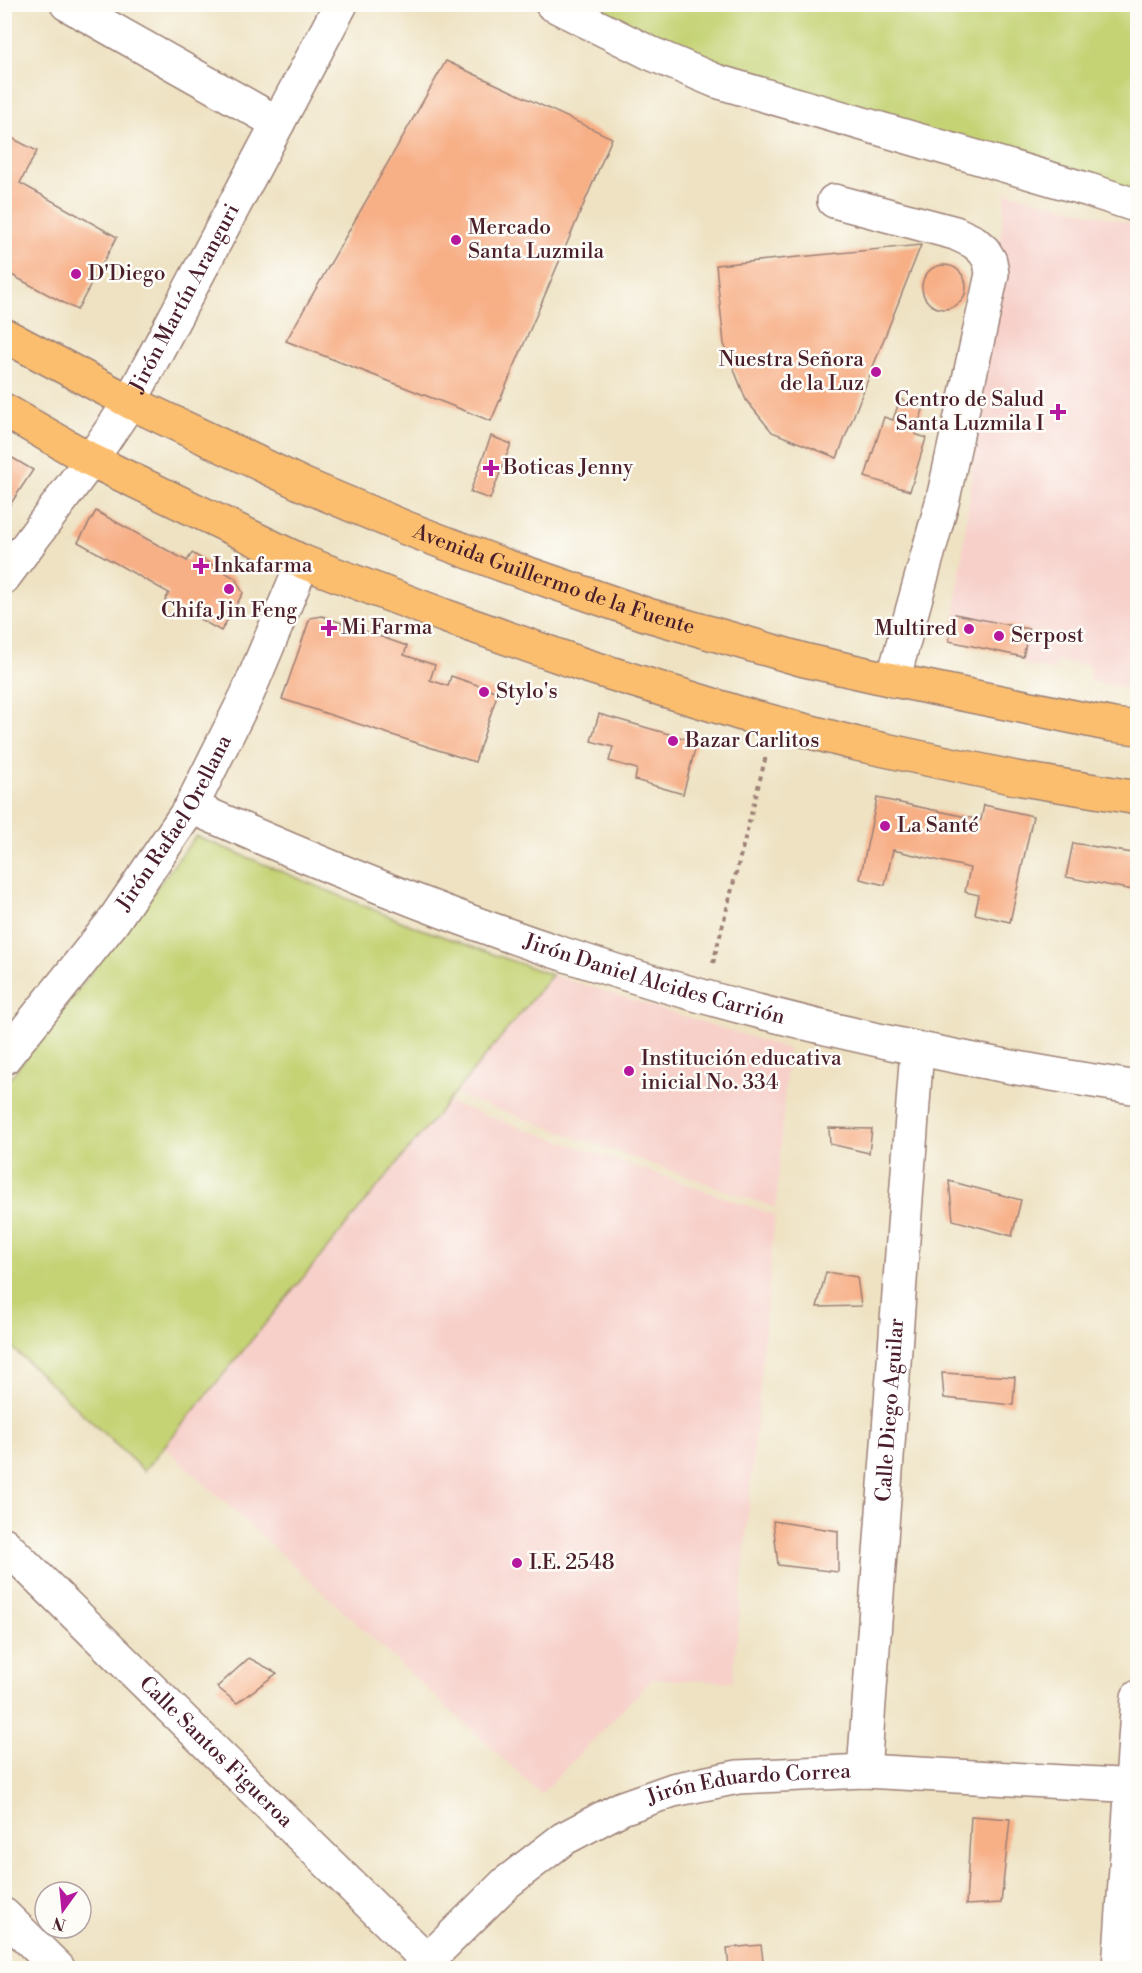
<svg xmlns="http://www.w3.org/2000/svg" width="1142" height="1973" viewBox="0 0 1142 1973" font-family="'Libre Bodoni',serif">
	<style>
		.built { fill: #f7d0ca }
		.green { fill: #c5d375; stroke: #887950; stroke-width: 1.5 }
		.building { fill: #f7af86 }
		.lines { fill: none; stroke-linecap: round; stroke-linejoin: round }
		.minor-casing { stroke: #9c8076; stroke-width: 36 }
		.major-casing { stroke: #9c8076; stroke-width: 36 }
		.path { stroke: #9c8076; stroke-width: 4; stroke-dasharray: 4.5 4.5; stroke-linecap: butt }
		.minor { stroke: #fff; stroke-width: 33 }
		.major { stroke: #fbbe6e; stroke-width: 33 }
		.poi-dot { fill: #b5179e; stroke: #fdfcf7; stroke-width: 2 }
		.labels { text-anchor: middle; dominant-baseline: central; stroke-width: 5; stroke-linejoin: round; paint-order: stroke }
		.poi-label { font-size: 21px; fill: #4a1f2b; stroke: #fdfcf7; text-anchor: start }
		.street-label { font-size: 21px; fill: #4a1f2b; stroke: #fdfcf7 }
	</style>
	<rect width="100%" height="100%" fill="#fdfcf7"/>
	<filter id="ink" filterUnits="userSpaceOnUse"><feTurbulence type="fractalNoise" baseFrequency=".0167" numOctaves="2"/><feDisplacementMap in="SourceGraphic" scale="12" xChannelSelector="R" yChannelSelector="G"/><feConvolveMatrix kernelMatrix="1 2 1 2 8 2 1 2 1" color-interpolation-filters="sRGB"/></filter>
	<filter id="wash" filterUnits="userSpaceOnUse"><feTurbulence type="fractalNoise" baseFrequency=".008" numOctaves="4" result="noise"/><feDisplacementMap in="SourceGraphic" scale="24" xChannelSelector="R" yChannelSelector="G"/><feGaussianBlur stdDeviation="1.35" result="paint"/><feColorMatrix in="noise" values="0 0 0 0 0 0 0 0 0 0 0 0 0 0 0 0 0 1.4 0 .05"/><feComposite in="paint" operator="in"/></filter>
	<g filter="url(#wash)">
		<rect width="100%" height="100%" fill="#eee2c2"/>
		<path class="built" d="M1006,192L1137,225L1138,599L1125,688L1090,681L1091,666L1057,660L1054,671L1022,664L1028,629L955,614Z
			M552,975L788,1049L776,1208L454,1094Z
			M447,1102L775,1215L733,1682L652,1679L541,1794L164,1446Z"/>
		<path class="green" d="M534,5H1137V198L670,64Z
			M196,836L413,926L552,975L144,1471L5,1341L4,1086Z"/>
		<g id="blocks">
			<path class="building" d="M446,61L612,138L491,421L286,341Z
				M4,134L37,151L20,183L117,237L77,310L4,271Z
				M921,245L837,458L772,432L746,400L724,344L716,265Z
				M922 287a22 22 0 1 1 44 0a22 22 0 1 1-44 0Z
				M900,399L924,407L915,434L926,438L910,491L865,477L884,417L893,420Z
				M491,436L511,444L490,499L470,492Z
				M4,453L33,470L4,514Z
				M96,511L187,561L192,553L235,578L243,593L221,631L165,600L169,593L78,542Z
				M955,614L1029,629L1023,657L949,641Z
				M322,616L407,646L404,655L435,665L430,680L448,686L451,676L498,692L475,762L282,699L310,618Z
				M599,714L697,742L683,794L635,780L637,769L609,761L613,747L591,741Z
				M877,798L981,820L984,805L1033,816L1010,922L975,914L979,895L965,892L970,868L893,850L885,885L860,879Z
				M1073,843L1138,854V891L1066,877Z
				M829,1128L872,1129L869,1153L830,1144Z
				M949,1181L1021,1200L1012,1236L953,1220Z
				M826,1272L857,1277L861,1306L817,1307Z
				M942,1373L1015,1377L1013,1405L944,1398Z
				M773,1521L838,1531V1572L778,1565Z
				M249,1658L277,1673L237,1703L217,1687Z
				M971,1816L1010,1819L1001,1903L966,1905Z
				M761,1945L764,1968H729L727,1948Z"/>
		</g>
	</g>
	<g filter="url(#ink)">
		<use href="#blocks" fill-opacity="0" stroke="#9c8076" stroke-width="1.5"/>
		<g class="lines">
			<g class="minor-casing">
				<g id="minor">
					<path d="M67,4L278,123"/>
					<path d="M552,4L650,53L716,81L1089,190L1138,206"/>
					<path d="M834,201L955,233L974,242L984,251L990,261L992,274L943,499L893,680"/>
					<path id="s1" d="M4,577L91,460L130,402L341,4"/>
					<path id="s2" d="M191,807C314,861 438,913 566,955C752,1016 944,1059 1138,1088"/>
					<path id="s3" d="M4,1058L112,923L191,807L247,695L303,562"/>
					<path id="s4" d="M4,1544L428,1961"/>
					<path id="s5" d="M864,1771L917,1049"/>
					<path d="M4,1915L58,1968"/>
					<path id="s6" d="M420,1968L506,1883L563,1839L622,1808L673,1790L738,1777L864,1771L1138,1786"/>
					<path d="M1119,1968L1138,1697"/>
				</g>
			</g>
			<g class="major-casing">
				<g id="major">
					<path id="s7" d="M4,335L130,402L302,484L406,528L503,565L648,615L804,660L893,680L1113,725L1138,728"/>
					<path d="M4,410L91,460L303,562L445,616L584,665L742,714L857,744L1016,778L1138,798"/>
				</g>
			</g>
			<path class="path" d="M713,963L766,756"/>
			<use href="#minor" class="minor"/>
			<use href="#major" class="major"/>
		</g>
	</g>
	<g class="poi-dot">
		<circle cx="456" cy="240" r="6"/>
		<circle cx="76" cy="274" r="6"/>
		<circle cx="876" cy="372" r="6"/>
		<path d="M1055 403h6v6h6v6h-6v6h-6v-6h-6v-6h6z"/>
		<path d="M488 459h6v6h6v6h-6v6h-6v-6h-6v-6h6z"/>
		<path d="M198 557h6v6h6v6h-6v6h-6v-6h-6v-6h6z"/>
		<circle cx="229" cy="589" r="6"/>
		<path d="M326 619h6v6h6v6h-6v6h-6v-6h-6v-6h6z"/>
		<circle cx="969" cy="629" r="6"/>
		<circle cx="999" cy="636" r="6"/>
		<circle cx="484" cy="692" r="6"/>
		<circle cx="673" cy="741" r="6"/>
		<circle cx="885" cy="826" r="6"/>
		<circle cx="629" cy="1071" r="6"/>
		<circle cx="517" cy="1563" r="6"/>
	</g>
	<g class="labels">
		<g class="poi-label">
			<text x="468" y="228">Mercado<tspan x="468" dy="24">Santa Luzmila</tspan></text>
			<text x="88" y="274">D'Diego</text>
			<text x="864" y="360" text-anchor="end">Nuestra Señora<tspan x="864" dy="24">de la Luz</tspan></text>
			<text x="1044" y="400" text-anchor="end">Centro de Salud<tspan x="1044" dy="24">Santa Luzmila I</tspan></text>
			<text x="503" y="468">Boticas Jenny</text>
			<text x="213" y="566">Inkafarma</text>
			<text x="229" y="611" text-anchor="middle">Chifa Jin Feng</text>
			<text x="341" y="628">Mi Farma</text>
			<text x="957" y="629" text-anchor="end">Multired</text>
			<text x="1011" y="636">Serpost</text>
			<text x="496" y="692">Stylo's</text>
			<text x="685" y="741">Bazar Carlitos</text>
			<text x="897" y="826">La Santé</text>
			<text x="641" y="1059">Institución educativa<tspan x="641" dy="24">inicial No. 334</tspan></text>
			<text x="529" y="1563">I.E. 2548</text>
		</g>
		<g class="street-label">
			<text stroke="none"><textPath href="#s1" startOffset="333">Jirón Martín Aranguri</textPath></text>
			<text stroke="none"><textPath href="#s7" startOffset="603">Avenida Guillermo de la Fuente</textPath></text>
			<text stroke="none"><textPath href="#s3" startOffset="291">Jirón Rafael Orellana</textPath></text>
			<text stroke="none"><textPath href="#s2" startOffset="495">Jirón Daniel Alcides Carrión</textPath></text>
			<text stroke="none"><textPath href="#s5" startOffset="362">Calle Diego Aguilar</textPath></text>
			<text stroke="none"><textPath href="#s4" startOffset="297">Calle Santos Figueroa</textPath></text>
			<text stroke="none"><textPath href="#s6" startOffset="390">Jirón Eduardo Correa</textPath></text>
		</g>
	</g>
	<rect width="1142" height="1973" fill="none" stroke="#fdfcf7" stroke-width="24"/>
	<g transform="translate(63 1910) rotate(195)"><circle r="28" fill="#fdfcf7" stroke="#b5a4a5" stroke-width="1.5"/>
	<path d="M0-4.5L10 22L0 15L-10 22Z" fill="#b5179e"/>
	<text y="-9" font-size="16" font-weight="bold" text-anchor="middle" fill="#4a1f2b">N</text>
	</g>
</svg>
